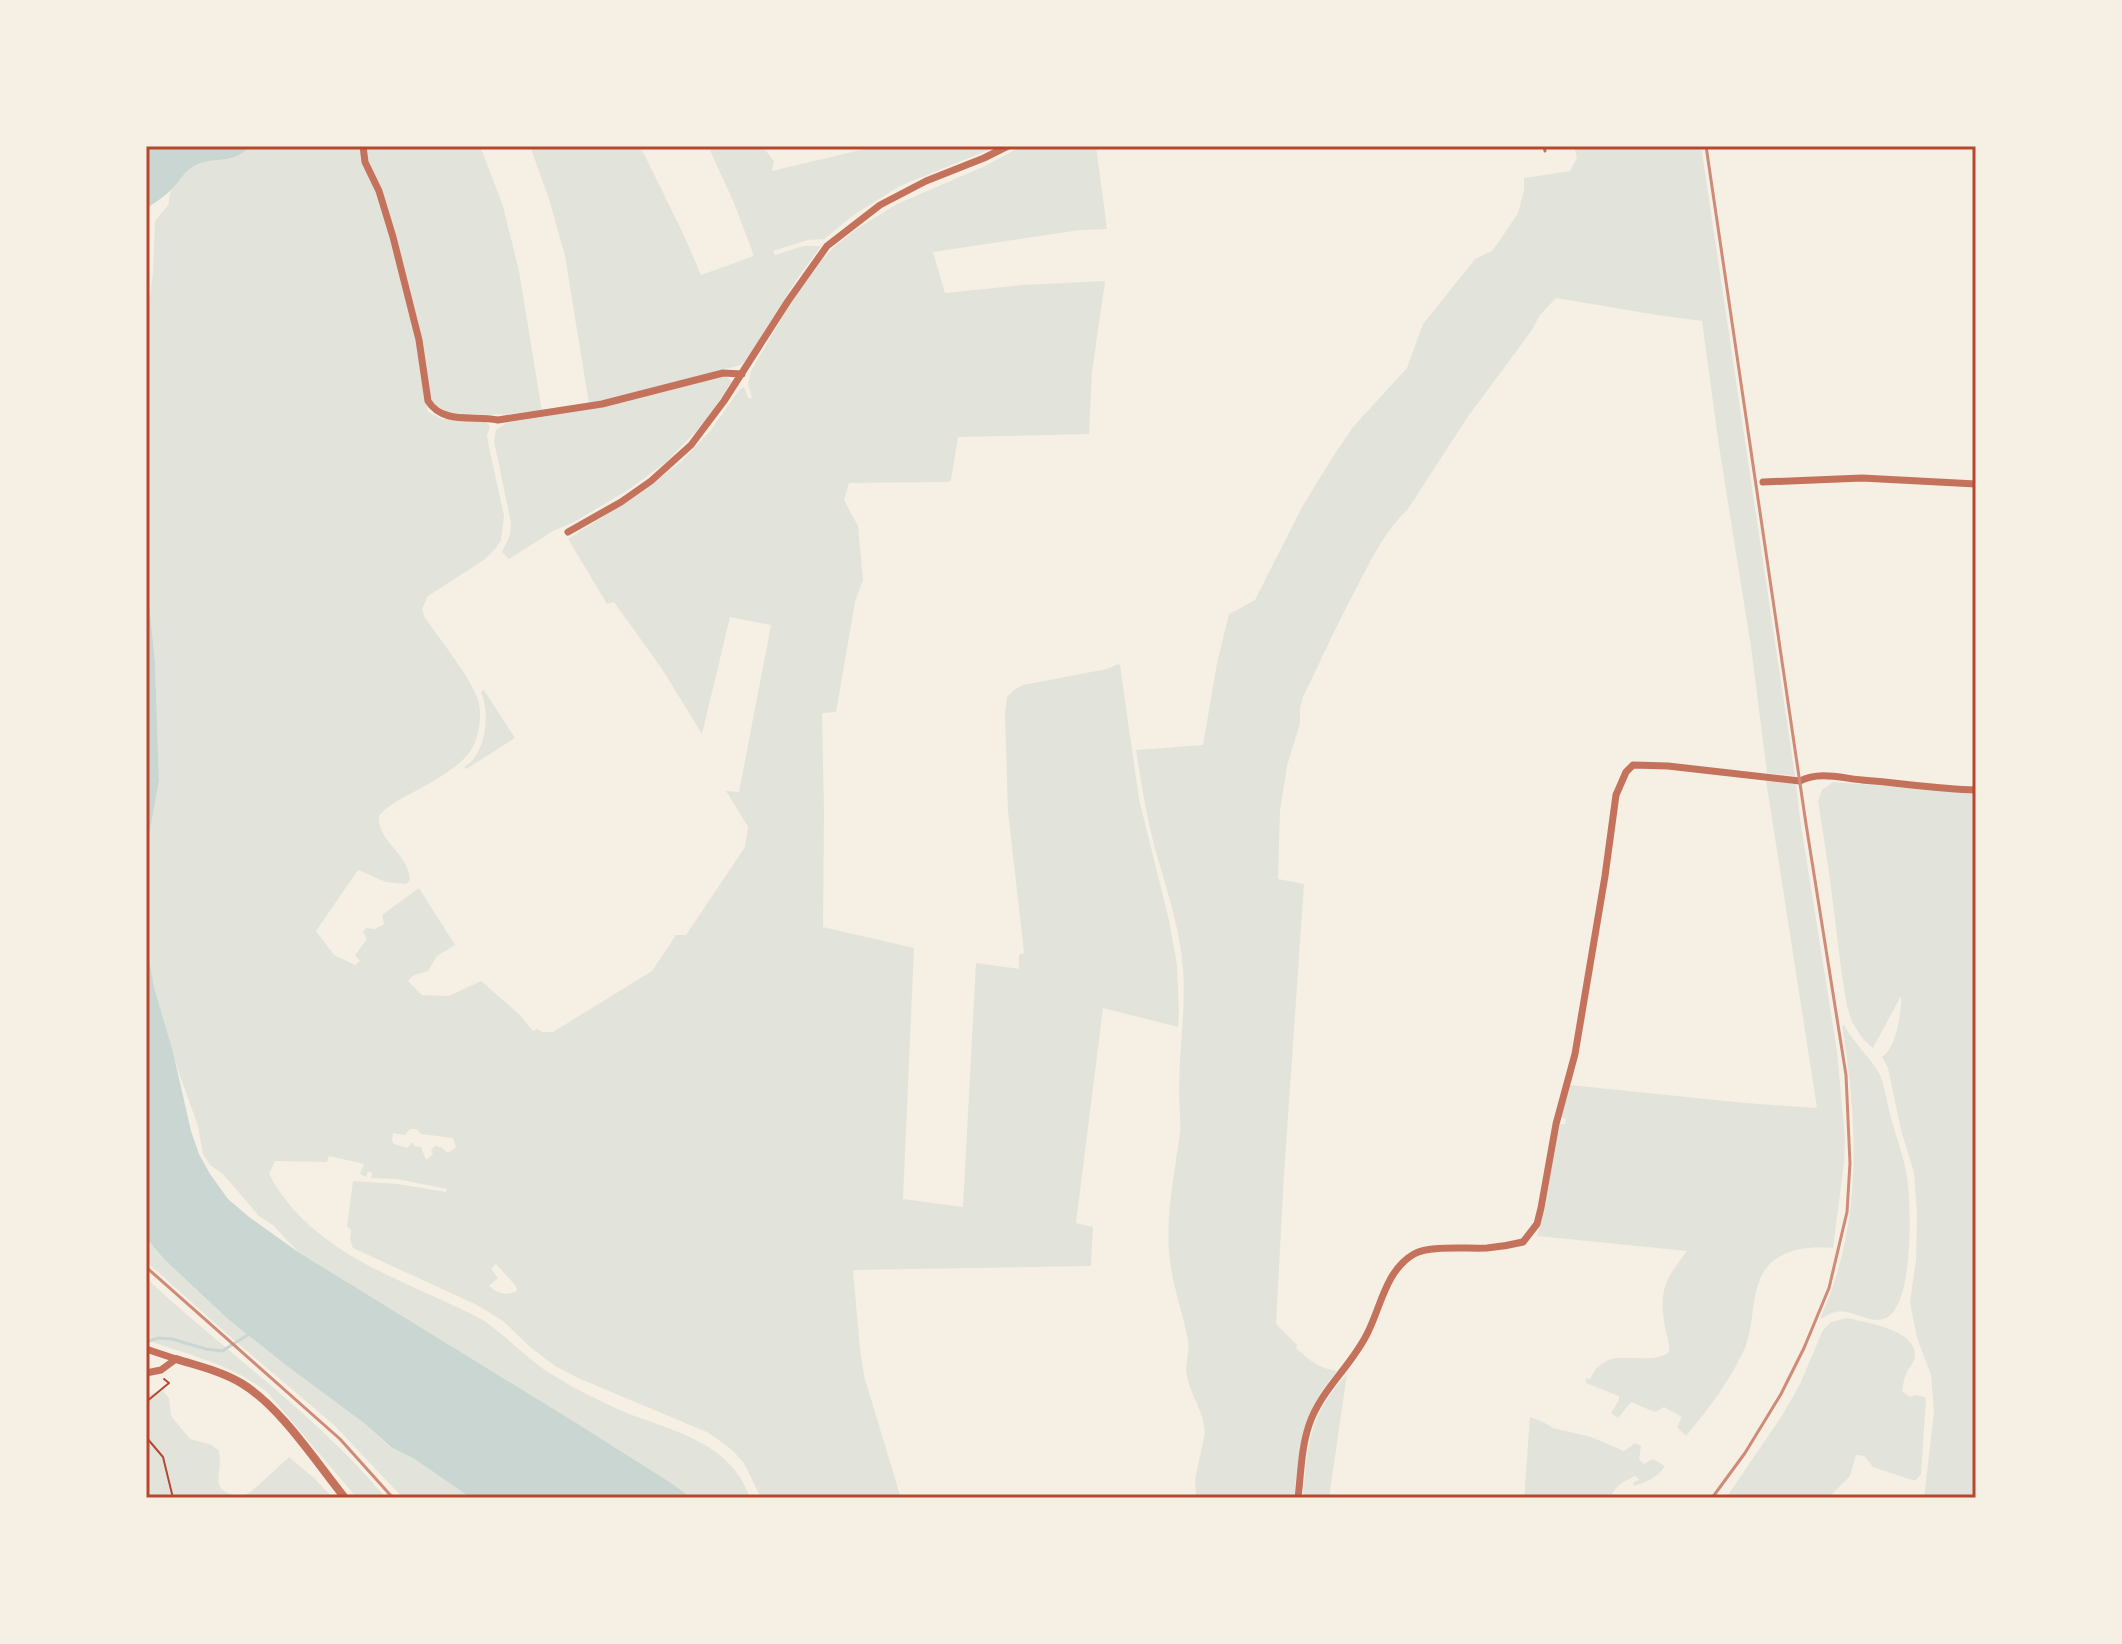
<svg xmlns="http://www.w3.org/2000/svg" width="2122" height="1644" viewBox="0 0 2122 1644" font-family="'DejaVu Sans',sans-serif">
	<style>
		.green { fill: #e2e4dc; fill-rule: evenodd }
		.water { fill: #c9d6d2 }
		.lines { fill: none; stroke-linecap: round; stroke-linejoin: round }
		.stream { stroke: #c9d6d2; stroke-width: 3 }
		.path { stroke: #b5482f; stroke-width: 2 }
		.service { stroke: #c5725c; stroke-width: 3 }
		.minor { stroke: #c5725c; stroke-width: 7 }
		.tertiary { stroke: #c5725c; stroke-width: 8 }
		.rail { stroke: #cf8b77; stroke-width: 3 }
		.neatline { fill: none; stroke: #b5482f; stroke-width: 3 }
	</style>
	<rect width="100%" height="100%" fill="#f6efe4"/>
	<path class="green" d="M250,146H480L503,206L519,271L542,412C512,415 482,416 452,413C443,412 435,408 427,407L428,412L442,419L486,422L490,426L487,436L489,447L504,516L501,540L496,548L484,560L428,596L422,609L425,618C439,638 472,679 478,700C483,716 479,740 469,753C459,766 443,775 430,783C414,793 390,802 379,816C377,841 409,854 410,880L406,884L386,882L358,870L316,931L334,955L355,965L360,961L355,955L367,939L363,932L366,928L375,929L384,924L382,915L419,888L455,945L437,956L428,971L414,975L408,981L422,995L449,996L481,981L520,1015L533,1031L537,1029L542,1032H553L652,971L676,935H686L745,847L748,827L726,791L739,792L771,625L730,617L702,734L662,669L614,602L607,604L568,539L639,494L681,462L711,430L739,390L744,387L749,399L752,398L748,384L751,371L792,301L822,260L835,246L858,228L897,204L985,166L1022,146H1096L1107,229L1080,230L933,252L945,293L1022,285L1105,281L1092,372L1089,434L958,437L951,480L947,482L849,483L844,500L858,526L863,580L855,602L836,712L822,713L824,813L823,927L914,948L903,1199L963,1207L976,963L1019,969V955L1024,953L1008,811L1005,714L1007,697L1014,690L1023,685L1107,669L1118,664L1120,665L1139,799L1169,920L1177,965L1179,1011L1178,1027L1103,1008L1076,1223L1093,1227L1091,1266L853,1270L860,1349L864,1376L901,1498H761L744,1463L732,1450L709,1433L578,1378L555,1366L530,1347L503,1321L477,1305L353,1248L350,1240L351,1230L347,1226L353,1181L398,1184L446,1192L447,1189L397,1179L371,1178L372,1173L368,1171L366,1177L360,1174L364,1164L329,1156L327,1162L275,1161L269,1174C312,1256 407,1280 483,1320C509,1338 529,1361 556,1377C577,1390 600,1401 622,1411C671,1431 731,1441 750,1498H692L671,1483L570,1419L298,1252L273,1225L259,1216L223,1174L210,1165L203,1154L198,1126L178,1070L154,987L146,942V851L159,781L155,662L146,572V330L153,271L155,221L169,204C169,193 171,190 178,181C184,175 188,167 197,164C216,157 235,164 250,146ZM410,1129H416L421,1134L453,1138L456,1147L448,1153L441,1147L435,1146L431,1150L433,1154L426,1160L421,1147L415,1146L412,1142L407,1148L394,1144L392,1140L393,1133L405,1135ZM496,1264L516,1286L517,1291C505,1296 499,1294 489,1286L498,1278L491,1269Z
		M530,146H640L682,231L701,275L754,256L734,203L708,146H762L774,161L772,171L877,146H998L900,186L855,214L824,239L808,240L773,251L775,255L803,246H821L795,282L748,358L741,365L589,404L565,256L549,199Z
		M1574,146H1701L1795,776L1767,773L1751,647L1719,446L1702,321L1657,315L1556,298L1540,315L1532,330L1467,418L1408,509C1386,530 1373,556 1359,583C1339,620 1322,658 1303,697L1300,709V723L1287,766L1280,811L1278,879L1304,884L1284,1175L1276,1324L1297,1345L1296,1348C1310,1361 1319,1368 1337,1371C1301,1413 1300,1446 1294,1498H1196L1195,1479L1205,1433C1204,1411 1191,1397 1187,1376C1184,1365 1190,1354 1188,1341C1183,1311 1171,1283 1169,1252C1166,1211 1175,1172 1180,1132C1181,1118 1179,1104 1179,1090C1179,1049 1186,1009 1183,969C1180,927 1165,885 1154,845C1146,814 1141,782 1136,750L1203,745L1217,663L1229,614L1255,600L1302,507L1332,458L1353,427L1407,368L1423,324L1475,259L1492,251L1502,237L1518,213L1524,190V178L1570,171L1577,158Z
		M725,376L732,381L706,421L665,463L628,490L574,522L553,531L509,559L502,552L510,535L511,523L494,441L496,430L506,423L608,405Z
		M484,690L515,738L466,769L464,767C468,764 472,762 474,758C487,742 489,710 481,692Z
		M1766,780L1796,784L1800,819L1837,1051L1845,1138L1844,1163L1833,1248C1812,1247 1797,1247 1779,1257C1748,1274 1757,1319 1745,1348C1731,1379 1708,1410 1686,1436L1677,1427L1682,1417L1664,1407L1655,1412L1631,1402L1618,1418L1611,1413L1619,1400V1396L1586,1383V1378L1590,1379C1593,1375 1594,1370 1598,1367C1616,1348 1649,1367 1669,1352C1670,1340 1665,1332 1664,1321C1659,1287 1668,1276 1687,1251L1537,1236L1545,1208L1559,1124H1565L1566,1119L1560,1117L1570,1085L1745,1103L1817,1108Z
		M1833,782L1976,793V1498H1924L1934,1412L1931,1375L1917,1338L1910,1302L1916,1260L1917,1214L1914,1173L1901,1130L1888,1068L1882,1057C1896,1049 1902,1011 1901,996L1873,1048L1863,1039L1852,1022L1847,1006L1842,976L1829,872L1818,801L1822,790Z
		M1844,1025C1854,1044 1871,1057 1881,1077C1886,1092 1888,1109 1893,1125C1899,1145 1906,1164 1908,1185C1911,1213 1913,1300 1888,1317C1867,1329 1847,1299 1823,1318H1820C1863,1226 1858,1122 1842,1026Z
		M146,1238L165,1260L229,1320L287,1366L364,1423L391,1448L413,1458L471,1498H403L334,1425L235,1341L150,1265L146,1260Z
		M146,1278C225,1352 316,1414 386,1498H357L267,1392C231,1364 189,1355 146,1340Z
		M1847,1318C1865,1322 1916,1330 1915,1355C1915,1362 1910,1366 1907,1372C1904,1378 1903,1385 1902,1391L1910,1397L1915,1395L1925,1397L1926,1400L1921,1474L1916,1480H1912L1873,1467L1864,1456L1856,1455L1850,1476L1828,1498H1726L1783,1414L1800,1384L1823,1330L1831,1322Z
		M1347,1374L1329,1498H1303C1307,1445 1309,1415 1347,1374Z
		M163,1391L169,1398L171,1416L190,1439L212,1445L219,1451C224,1474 205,1490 241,1497L252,1491L289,1457L314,1478L333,1498H146V1395Z
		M1530,1417L1543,1422L1553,1428L1591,1437L1624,1451L1635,1443L1641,1446L1639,1459L1644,1464L1653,1459L1665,1466C1656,1478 1648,1482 1633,1486L1634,1482L1639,1480L1636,1476C1625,1480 1615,1486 1610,1498H1524Z"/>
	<path class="water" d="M155,146H250C235,164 217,157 198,164C186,168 180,181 171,190C164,197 154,203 146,209V150Z
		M146,572L155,662L159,781L146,851Z
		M146,942L154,987L173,1052L191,1131L199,1154L210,1174L228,1199L249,1217L298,1252L570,1419L671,1483L692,1498H471L413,1458L392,1448L364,1423L287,1366L229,1320L165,1260L146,1238Z"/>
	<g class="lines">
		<path class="stream" d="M146,1342L158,1338L172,1339L206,1349L222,1351L251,1333"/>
		<path class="path" d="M146,1402L169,1383L164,1379
			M146,1437L163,1457L173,1498"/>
		<path class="service" d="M1544,146L1545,151"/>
		<path class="minor" d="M363,146L365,162L379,191L393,237L419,340L428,401C443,425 474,415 498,420L602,404L723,373L742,374
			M1763,482L1862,478L1976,484
			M568,532L621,502L651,481L691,445L724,401L788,301L827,246L880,205L926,181L984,158L1008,146
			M146,1349L176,1359
			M146,1373L161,1370L176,1359
			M1298,1498C1301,1473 1301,1449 1309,1425C1321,1389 1352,1366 1368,1332C1381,1306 1386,1270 1414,1254C1430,1245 1467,1249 1487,1248C1499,1247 1511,1245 1523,1242L1537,1224L1541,1208L1556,1124L1575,1054L1605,876L1616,795L1626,772L1633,765L1668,766L1800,781C1819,771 1841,778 1862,780C1900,783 1938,789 1976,790"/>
		<path class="tertiary" d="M176,1359C198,1366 221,1371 241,1383C280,1406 316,1462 345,1498"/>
		<path class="rail" d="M1706,146L1806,824L1846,1075L1850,1163L1847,1212L1829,1288L1804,1348L1781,1394L1745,1453L1712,1498
			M146,1267L340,1439L393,1498"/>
	</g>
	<rect width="2122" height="1644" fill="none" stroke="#f6efe4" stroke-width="296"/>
	<rect x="148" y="148" width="1826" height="1348" class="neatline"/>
</svg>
